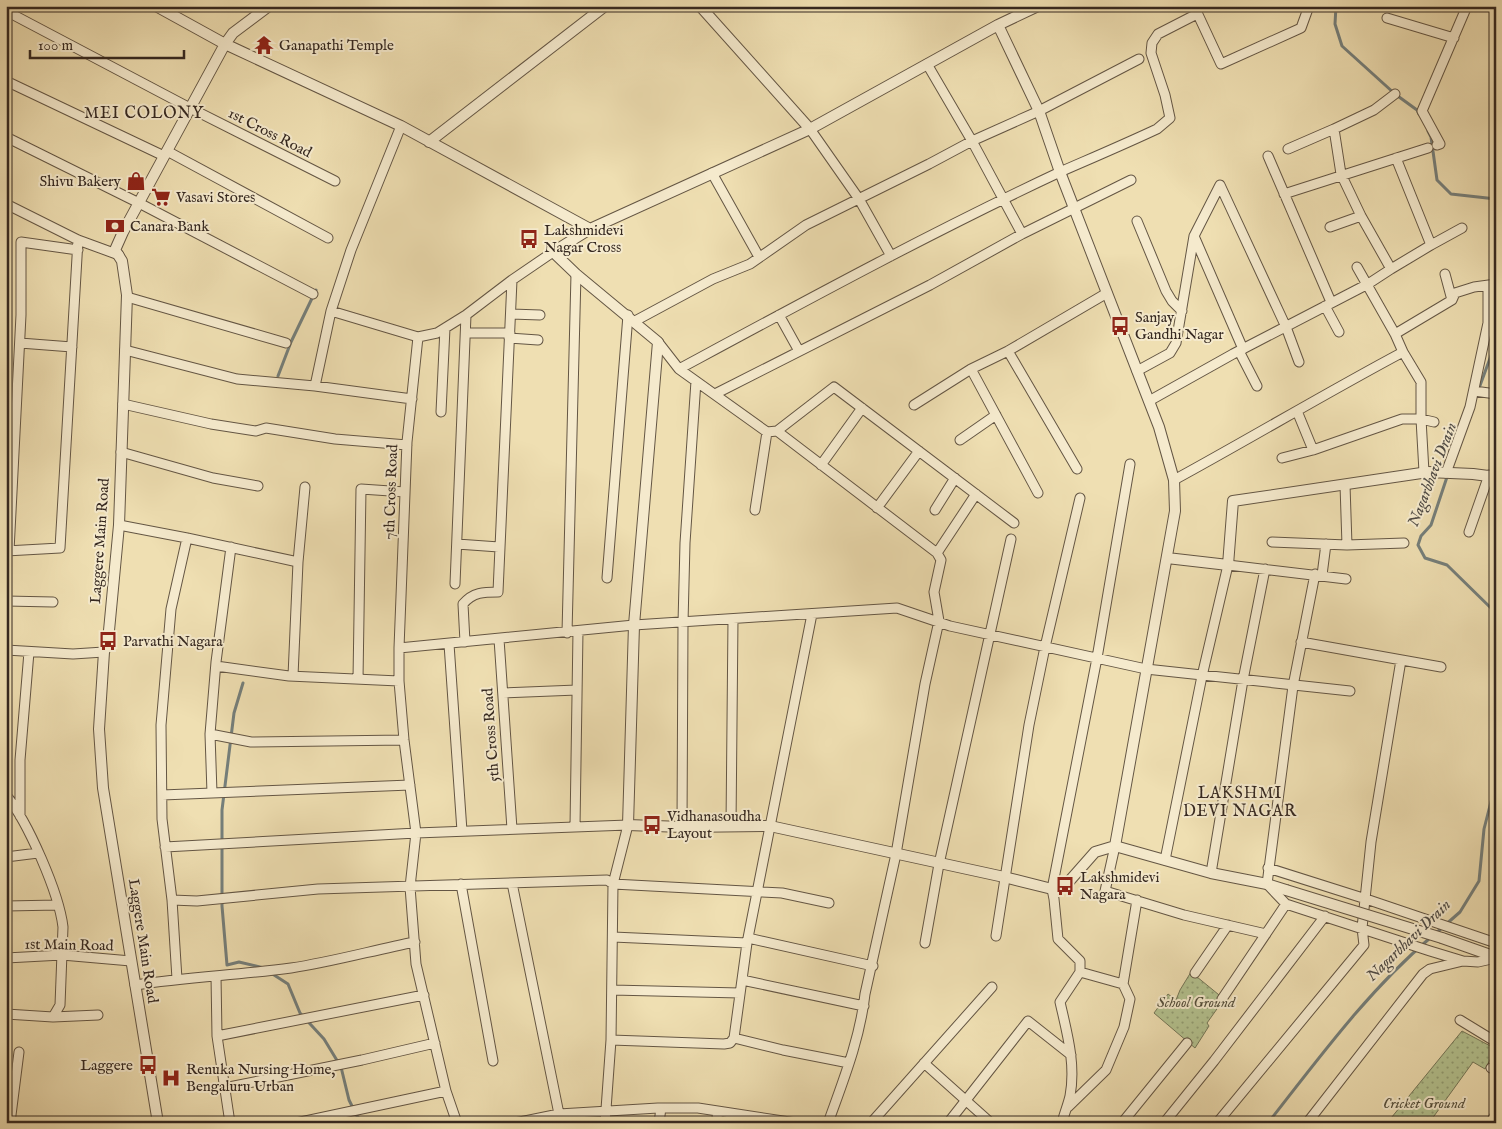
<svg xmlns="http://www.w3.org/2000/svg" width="1502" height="1129" viewBox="0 0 1502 1129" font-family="'IM FELL English',serif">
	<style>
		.grass { fill: url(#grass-dots); stroke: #747658 }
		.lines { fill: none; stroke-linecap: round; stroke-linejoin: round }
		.stream { stroke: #757f7b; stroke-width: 3 }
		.minor-casing { stroke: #645644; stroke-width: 11 }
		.tertiary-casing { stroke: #645644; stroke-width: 12 }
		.minor { stroke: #f5eacd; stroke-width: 9 }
		.tertiary { stroke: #f5eacd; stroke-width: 10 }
		.tertiary-bridge-casing { stroke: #645644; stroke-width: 12; stroke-linecap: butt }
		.tertiary-bridge { stroke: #f5eacd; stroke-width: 10 }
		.labels { text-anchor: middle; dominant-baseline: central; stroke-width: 4; stroke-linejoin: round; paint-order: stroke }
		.poi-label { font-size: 15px; fill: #352820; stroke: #f5eacd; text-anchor: start }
		.street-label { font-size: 15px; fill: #352820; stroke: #f5eacd }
		.park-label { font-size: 15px; font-style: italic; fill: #554f3c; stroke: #f5eacd }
		.neighbourhood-label { font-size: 16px; letter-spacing: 1px; fill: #352820; stroke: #f5eacd }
		.water-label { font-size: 16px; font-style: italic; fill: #504c46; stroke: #f5eacd }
	</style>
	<defs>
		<pattern id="grass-dots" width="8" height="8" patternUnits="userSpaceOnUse" patternTransform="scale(1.25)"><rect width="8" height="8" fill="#b4c390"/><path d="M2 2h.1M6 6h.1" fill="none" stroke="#939e75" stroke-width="1.8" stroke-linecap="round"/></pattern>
	</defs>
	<rect width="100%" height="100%" fill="#efdfb2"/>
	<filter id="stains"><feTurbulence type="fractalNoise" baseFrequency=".004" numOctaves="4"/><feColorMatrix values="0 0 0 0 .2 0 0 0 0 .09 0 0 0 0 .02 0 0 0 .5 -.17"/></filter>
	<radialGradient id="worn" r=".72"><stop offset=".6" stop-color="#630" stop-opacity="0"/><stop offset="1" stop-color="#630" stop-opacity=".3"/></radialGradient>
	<path class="grass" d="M1191,972L1224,999L1207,1023L1209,1026L1195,1048L1154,1013L1168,994L1176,1000L1180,990Z
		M1462,1031L1496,1049L1485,1069L1473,1062L1429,1123H1387Z"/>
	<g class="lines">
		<path class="stream" d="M1336,6L1335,24L1342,46L1395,94L1417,110L1419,114
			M1428,131L1431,137L1437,180L1451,194L1496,199
			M278,376L291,342L316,290
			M1478,391L1496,342
			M1448,474L1431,525L1421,536L1418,545L1425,558L1447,565L1496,613
			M243,683L234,713L222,810V906L227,965L239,962L264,968
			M1435,934L1460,912L1479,881L1484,829L1495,786L1494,750L1496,747
			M271,973L288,984L300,1013L324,1039L341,1067L349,1100L357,1116L363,1123
			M1268,1123C1319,1058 1368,991 1430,938"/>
		<g class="minor-casing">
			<path id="minor" d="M1194,6L1221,64L1301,28L1309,6
				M6,11L190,108L335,181
				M1387,18L1454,38
				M927,64L972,141L1022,234
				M6,81L164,156
				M810,129L859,199L891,256
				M6,137L139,203L313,294
				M1437,145L1440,144L1422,111L1467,6
				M1288,149L1334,129
				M167,151L328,238
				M1268,156L1331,302
				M712,173L759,257
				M1284,194L1428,148
				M6,204L78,240L119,255
				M1137,221L1166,291L1172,301L1182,311
				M1330,227L1361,216
				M1194,236L1243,349
				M1431,245L1462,228
				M1357,267L1395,334
				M1391,269L1431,245L1396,158
				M1445,274L1452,300
				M127,297L286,343
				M1325,306L1339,332
				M331,311L418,337L437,333L466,315L512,280L553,252
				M511,314L540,315
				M779,315L799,351
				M635,321L713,279L750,264L806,225L929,164L972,141L1039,111L1139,59
				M466,333H510
				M418,337L407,442L399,648V681L404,740L416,833L410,887L416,964L446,1091L457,1123
				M509,338L538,340
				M658,342L679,369L767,432L777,431L937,553L941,560L934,592L939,621L925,684L896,854L865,994C860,1039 843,1081 828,1123
				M20,343L72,347
				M125,350L237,379L315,386L412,399
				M1008,351L1107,293
				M1239,351L1257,386
				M1403,352L1421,382V419L1424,472
				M679,369C805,301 930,233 1060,172C1092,158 1125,144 1157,129L1170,118L1165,95L1151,53L1152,43L1158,34L1197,14
				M971,369L1038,493
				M1137,371L1170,353L1176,343L1194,236L1220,185L1286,327L1299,362
				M315,386L331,311L351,250L401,126
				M1474,391L1496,394
				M715,394L930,285L1022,234L1131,180
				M1149,401L1233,354L1368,284L1391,269L1361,216L1341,174L1334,129L1374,110L1395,94
				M123,404L211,424L256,431L266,428L335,439L407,445
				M914,405L971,369L1008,351L1077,469
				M1297,411L1313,450
				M441,412L445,328
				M777,431L834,387L1014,523
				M960,440L996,415
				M121,452L213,478L258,486
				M1282,458L1313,450L1402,419H1421L1434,422
				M821,465L862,408
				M1446,473L1470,407L1488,323V286
				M1174,480C1251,438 1326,393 1403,352L1395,334L1452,300L1455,293L1474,287L1496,284
				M1345,485L1347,545
				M877,508L919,451
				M755,510L767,432
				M935,510L955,478
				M119,525L187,538L298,562
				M1469,532L1489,475
				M1272,542L1347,545L1404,543
				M457,544L499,547
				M6,551L60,548L78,240
				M9,551L21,315V242L78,250
				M937,553L976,494
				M1315,574L1293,686L1267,884L1286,904L1430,951L1463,961L1478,962L1496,958
				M1322,575L1326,544
				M607,578L628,315
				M455,584L466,315
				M6,601L53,602
				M567,633L576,274
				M499,639L512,829
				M465,642L463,604C473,592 484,592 498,592L512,280
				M1301,642L1441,667
				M449,644L462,831
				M399,648L634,625L897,608L950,626L1146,669L1350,691
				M6,650L73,654L104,652
				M216,666L289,676L399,681
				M293,676L298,562L305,487
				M358,679L361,489L405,492
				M503,693L577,690
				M210,734L251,742L404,740
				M212,793L210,734L216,662L231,547
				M6,795C28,822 59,893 63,927L60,1005L53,1017
				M162,795L410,785
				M20,816V760L29,652
				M731,826L733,619
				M575,827L578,631
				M682,827L683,623L685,543L696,381
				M1115,846L1105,891L1184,915L1266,934
				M165,847L416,833L628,825L613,884L611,1040L605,1123
				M6,857L38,853
				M1165,860L1202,676L1228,565L1346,579
				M1268,868L1366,899L1496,943
				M1211,873L1243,680L1265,569
				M512,883L559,1114
				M461,884L493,1061
				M172,900L197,901L318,889L607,880L613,884L782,893L829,903
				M6,906L58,905
				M996,936L1029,725L1045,647L1080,498
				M613,937L747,943
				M748,938L873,966
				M925,943L939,864L1011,539
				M6,958L62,955L131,961
				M1080,972L1123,984
				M1195,973L1228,925
				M216,976L217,1036L230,1123
				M177,979L172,900L162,819L161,725L171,609L187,538
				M742,980L864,1006
				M135,985C187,977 239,975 291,968C332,962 374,950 415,942
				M612,990L740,993
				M1222,999L1286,904
				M6,1014L53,1017L98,1015
				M1460,1020L1496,1042
				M217,1036L424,995
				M734,1038L783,1050L849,1063
				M611,1040L724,1044L730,1043L734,1038L747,943L812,614
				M924,1063L991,1123
				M1491,1068L1496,1069
				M224,1088L362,1060L435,1043
				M1068,1107L1106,1070L1124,1027L1130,999L1123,984L1137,900
				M10,1123L19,1052
				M296,1123L446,1091
				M515,1123L559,1114L658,1108H698L796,1123
				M659,1123L661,1108
				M716,1123L718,1112
				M871,1123L992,987
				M948,1123L1028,1021L1071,1055
				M1062,1123C1064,1114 1068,1105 1070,1096C1076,1064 1067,1033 1060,1002L1080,972V961L1058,939L1054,899L1052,889L1097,658L1130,464
				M1122,1123L1187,1043
				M1164,1123L1214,1061L1325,916
				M1217,1123L1364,945L1362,928L1371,842L1401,660
				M1307,1123L1423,974L1430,969L1463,961
				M1490,1123L1496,1114"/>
		</g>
		<g class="tertiary-casing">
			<path id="tertiary" d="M156,6L225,44L401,126L590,229
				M700,6L810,129
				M1038,6L998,25L810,129L590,229L553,252L576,274L658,342L634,625L628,825L682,827L770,826L1004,877L1052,889L1065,886L1095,852L1115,846L1211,873L1267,884L1286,890
				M998,25L1039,111L1060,172L1159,427L1174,480L1175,511L1115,846
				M429,142L605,6
				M1167,558L1228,565L1233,501L1428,472L1473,474L1496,477
				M1442,938L1496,957
				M158,1123L103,788L99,729L104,652L108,641L119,525L127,295L122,261L115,250L123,232L225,44L233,33L269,6"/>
		</g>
		<use href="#minor" class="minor"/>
		<use href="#tertiary" class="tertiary"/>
		<g class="tertiary-bridge-casing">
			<path id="tertiary-bridge" d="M1286,890L1442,938"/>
		</g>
		<use href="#tertiary-bridge" class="tertiary-bridge"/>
	</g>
	<defs>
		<g id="temple-bare" transform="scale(1.5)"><path d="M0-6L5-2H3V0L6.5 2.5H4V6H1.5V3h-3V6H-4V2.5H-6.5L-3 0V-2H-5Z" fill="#8f2418" stroke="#f5eacd" stroke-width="2.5" paint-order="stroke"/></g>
		<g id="shop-bare" transform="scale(1.5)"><path d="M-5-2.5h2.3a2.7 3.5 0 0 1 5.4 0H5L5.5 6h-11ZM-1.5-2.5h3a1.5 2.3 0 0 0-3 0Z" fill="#8f2418" stroke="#f5eacd" stroke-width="2.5" paint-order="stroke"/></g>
		<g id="supermarket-bare" transform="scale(1.5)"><path d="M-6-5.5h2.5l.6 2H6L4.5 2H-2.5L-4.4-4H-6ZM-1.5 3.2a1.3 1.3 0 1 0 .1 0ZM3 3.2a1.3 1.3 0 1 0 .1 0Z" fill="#8f2418" stroke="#f5eacd" stroke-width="2.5" paint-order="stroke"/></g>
		<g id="bank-bare" transform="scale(1.5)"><path d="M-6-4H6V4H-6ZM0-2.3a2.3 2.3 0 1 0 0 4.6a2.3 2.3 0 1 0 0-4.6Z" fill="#8f2418" stroke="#f5eacd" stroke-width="2.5" paint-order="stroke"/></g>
		<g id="bus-bare" transform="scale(1.5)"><path d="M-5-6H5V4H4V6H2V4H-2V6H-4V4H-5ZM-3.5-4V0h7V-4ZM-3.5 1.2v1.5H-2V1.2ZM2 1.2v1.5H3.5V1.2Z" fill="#8f2418" stroke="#f5eacd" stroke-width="2.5" paint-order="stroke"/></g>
		<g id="hospital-bare" transform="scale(1.5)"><path d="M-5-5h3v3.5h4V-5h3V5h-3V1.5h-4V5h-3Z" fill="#8f2418" stroke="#f5eacd" stroke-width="2.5" paint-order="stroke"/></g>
	</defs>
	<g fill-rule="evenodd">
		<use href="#temple-bare" x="264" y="45"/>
		<use href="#shop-bare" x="136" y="181"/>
		<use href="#supermarket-bare" x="161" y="197"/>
		<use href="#bank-bare" x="115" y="226"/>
		<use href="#bus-bare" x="529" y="239"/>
		<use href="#bus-bare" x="1120" y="326"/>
		<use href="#bus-bare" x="108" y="641"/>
		<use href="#bus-bare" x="652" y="825"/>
		<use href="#bus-bare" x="1065" y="886"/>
		<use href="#bus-bare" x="148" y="1065"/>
		<use href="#hospital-bare" x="171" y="1078"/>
	</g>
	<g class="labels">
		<g class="poi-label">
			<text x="279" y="45">Ganapathi Temple</text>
			<text x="121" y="181" text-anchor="end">Shivu Bakery</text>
			<text x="176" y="197">Vasavi Stores</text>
			<text x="130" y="226">Canara Bank</text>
			<text x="544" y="230">Lakshmidevi<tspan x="544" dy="17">Nagar Cross</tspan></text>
			<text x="1135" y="317">Sanjay<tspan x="1135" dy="17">Gandhi Nagar</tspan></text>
			<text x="123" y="641">Parvathi Nagara</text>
			<text x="667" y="816">Vidhanasoudha<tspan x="667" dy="17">Layout</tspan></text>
			<text x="1080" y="877">Lakshmidevi<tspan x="1080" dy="17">Nagara</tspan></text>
			<text x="133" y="1065" text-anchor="end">Laggere</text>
			<text x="186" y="1069">Renuka Nursing Home,<tspan x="186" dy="17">Bengaluru Urban</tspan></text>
		</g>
		<g class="street-label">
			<text transform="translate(270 133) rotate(27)">1st Cross Road</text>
			<text transform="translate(391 492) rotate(-88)">7th Cross Road</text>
			<text transform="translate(100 541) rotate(-86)">Laggere Main Road</text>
			<text transform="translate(491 735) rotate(-94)">5th Cross Road</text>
			<text transform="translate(143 941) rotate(81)">Laggere Main Road</text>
			<text transform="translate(69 945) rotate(1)">1st Main Road</text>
		</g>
		<g class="park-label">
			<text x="1196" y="1002">School Ground</text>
			<text x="1424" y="1103">Cricket Ground</text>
		</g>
		<g class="neighbourhood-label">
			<text x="144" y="114">MEI COLONY</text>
			<text x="1240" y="794">LAKSHMI<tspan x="1240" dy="18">DEVI NAGAR</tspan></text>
		</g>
		<g class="water-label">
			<text transform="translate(1433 475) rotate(-69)">Nagarbhavi Drain</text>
			<text transform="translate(1409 941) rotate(-44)">Nagarbhavi Drain</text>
		</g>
	</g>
	<rect width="1502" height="1129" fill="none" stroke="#efdfb2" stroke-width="25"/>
	<rect x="8" y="8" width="1487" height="1114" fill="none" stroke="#352820" stroke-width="2.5"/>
	<rect x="12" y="12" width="1477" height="1104" fill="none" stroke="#352820"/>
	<path d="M30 50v8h154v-8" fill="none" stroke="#352820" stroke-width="2.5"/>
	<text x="38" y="50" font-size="15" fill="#352820" stroke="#f5eacd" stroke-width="4" paint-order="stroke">100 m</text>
	<rect width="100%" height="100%" filter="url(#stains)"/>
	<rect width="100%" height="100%" fill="url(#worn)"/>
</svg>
